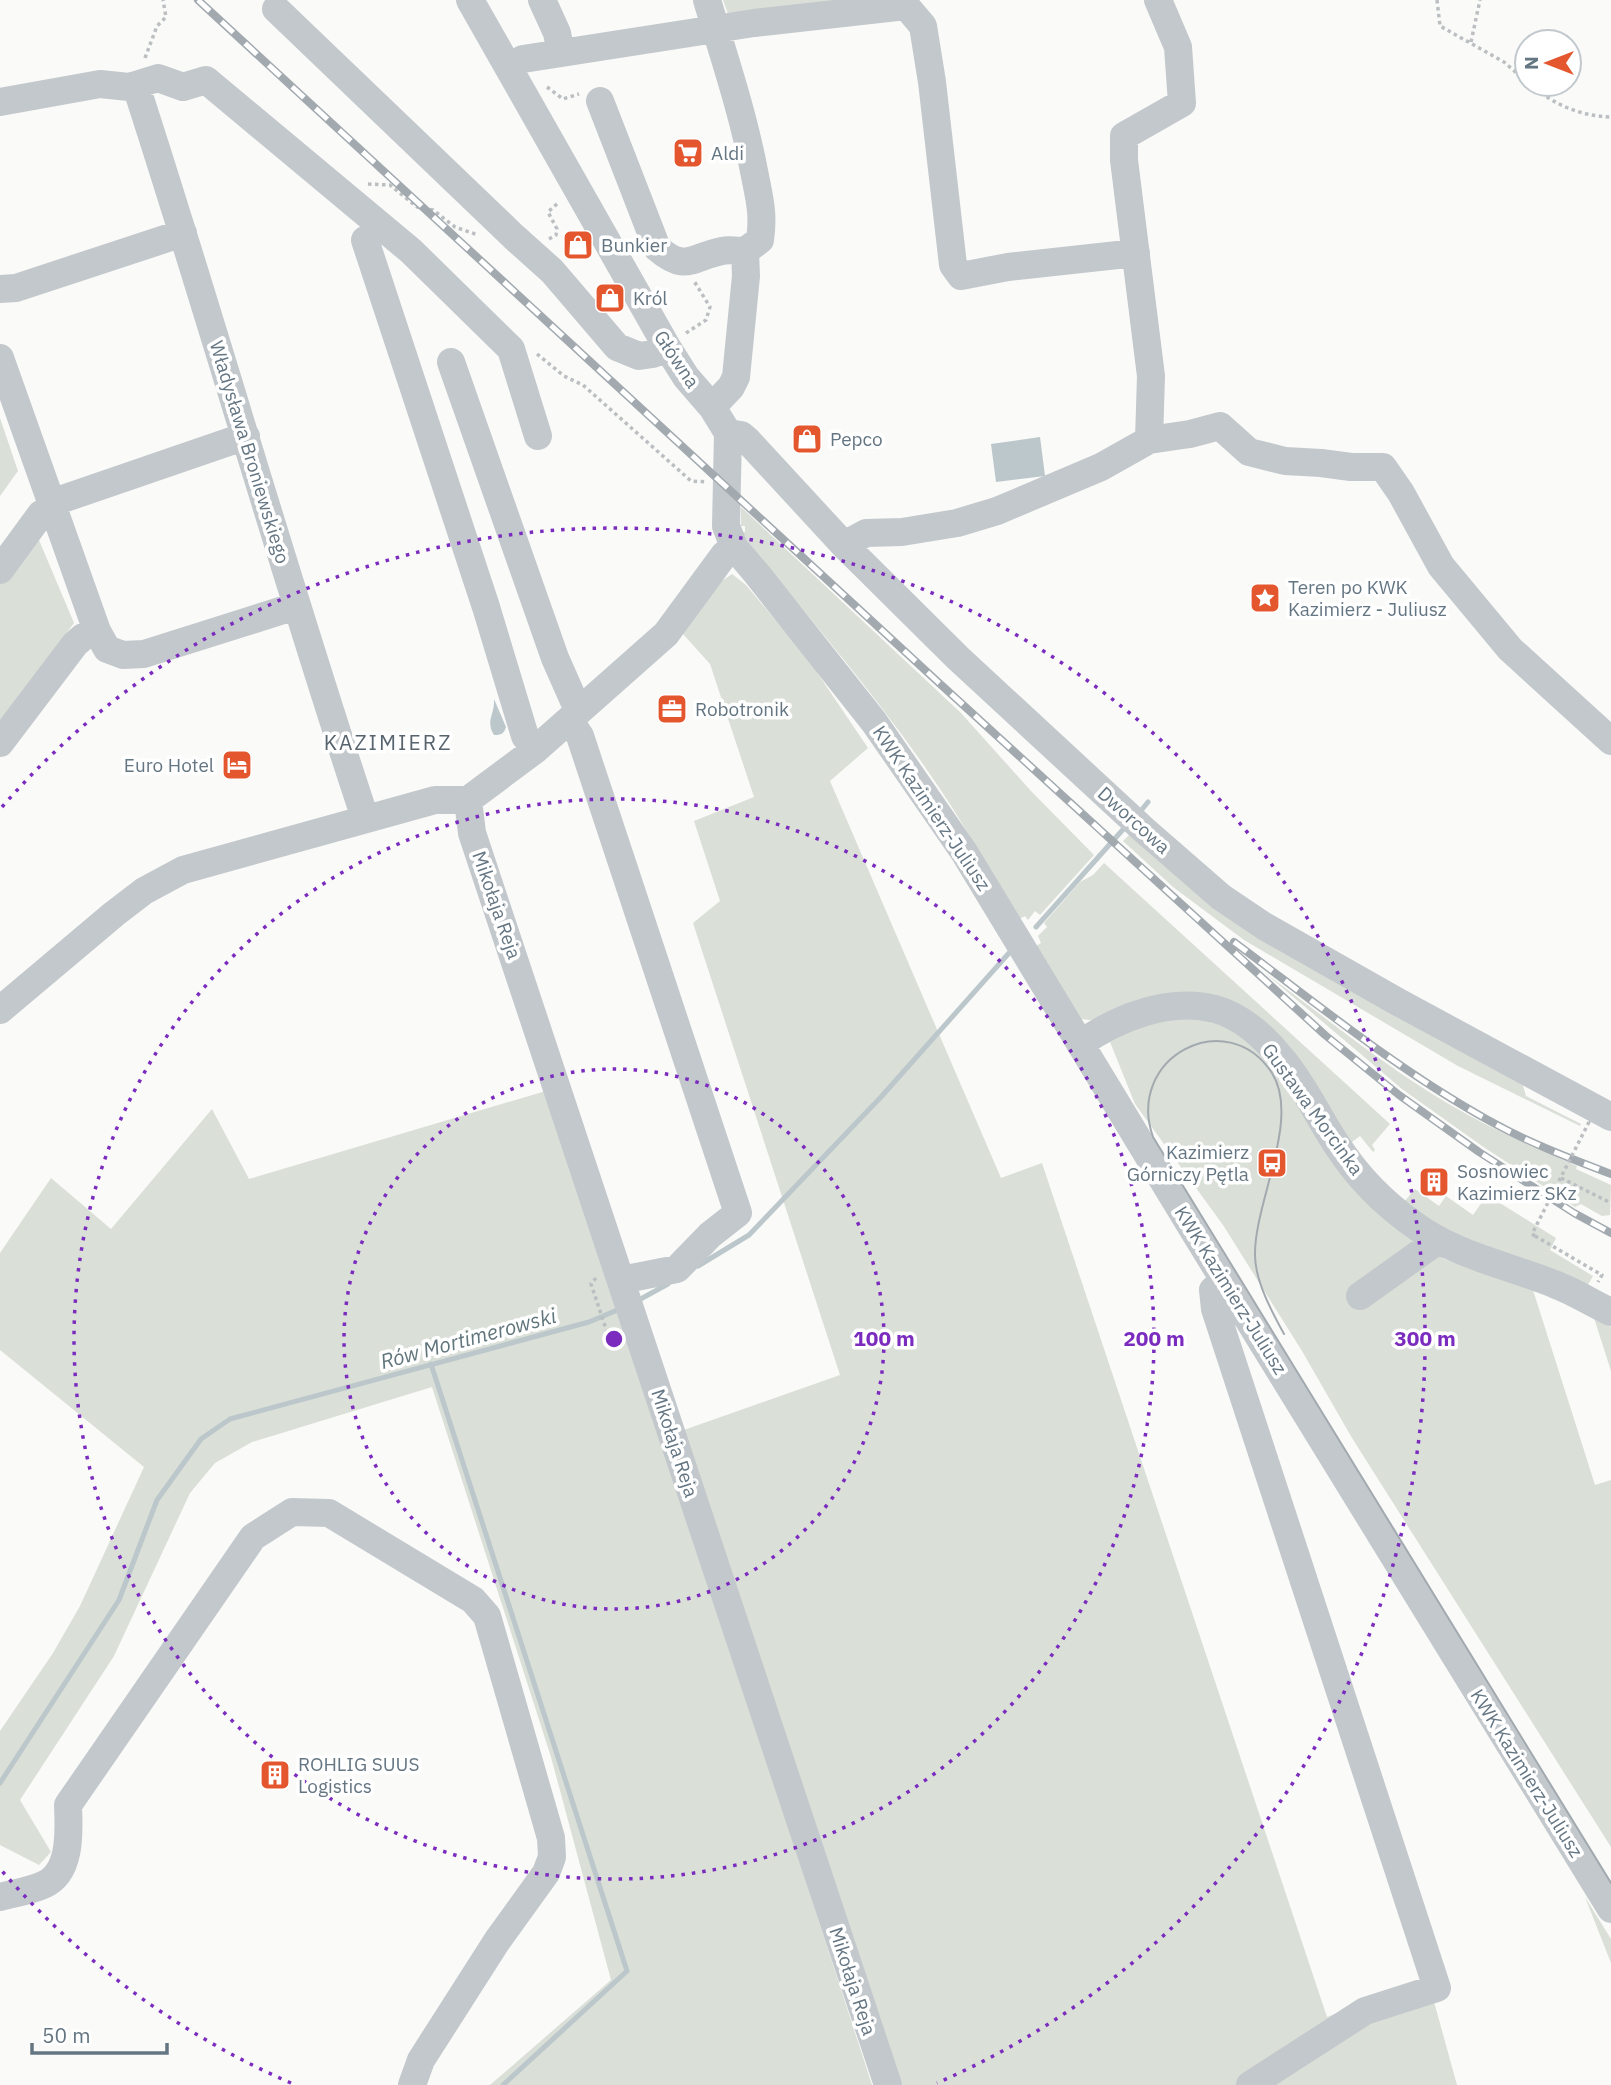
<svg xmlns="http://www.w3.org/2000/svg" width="1611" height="2085" viewBox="0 0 1611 2085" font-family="'IBM Plex Sans',sans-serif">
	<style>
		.green { fill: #dadfd7 }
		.water { fill: #bbc7cb }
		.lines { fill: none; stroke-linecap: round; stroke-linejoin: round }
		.stream { stroke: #bbc7cb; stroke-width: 5 }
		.path { stroke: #bbbfc2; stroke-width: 3.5; stroke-dasharray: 3.5 3.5; stroke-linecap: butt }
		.minor { stroke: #c3c8cc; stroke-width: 28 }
		.tram { stroke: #a2aab0; stroke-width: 2 }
		.rail-casing { stroke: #a2aab0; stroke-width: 8 }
		.rail { stroke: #fff; stroke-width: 5; stroke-dasharray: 16; stroke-linecap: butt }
		.path-bridge { stroke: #bbbfc2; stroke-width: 3.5; stroke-dasharray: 3.5 3.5; stroke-linecap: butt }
		.ring { fill: none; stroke: #7b2cbf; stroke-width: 3.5; stroke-dasharray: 3.5 7 }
		.labels { text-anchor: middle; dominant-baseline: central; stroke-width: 7; stroke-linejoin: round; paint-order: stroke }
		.poi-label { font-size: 19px; fill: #657683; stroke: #fff; text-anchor: start }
		.street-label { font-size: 19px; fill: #657683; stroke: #fff }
		.neighbourhood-label { font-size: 21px; letter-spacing: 2px; fill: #57646e; stroke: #fff }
		.water-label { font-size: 21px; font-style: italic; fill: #60757c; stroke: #fff }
		.centre { fill: #7b2cbf; stroke: #fff; stroke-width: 3.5 }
		.ring-label { font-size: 21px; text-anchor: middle; font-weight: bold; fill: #7b2cbf; stroke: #fff; stroke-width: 7; stroke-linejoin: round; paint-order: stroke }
	</style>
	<rect width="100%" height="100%" fill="#fafaf8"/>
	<path class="green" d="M723,0H849L728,14Z
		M0,418L18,471L0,496Z
		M741,507L961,713L1031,791L1094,855L1040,915L1035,911L1028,920L1025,916L1019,919C992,874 967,829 938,786C879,698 809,618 743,536L742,532H745V526H741Z
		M36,533L74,623L0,723V582Z
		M732,574L746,585L808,659L868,748L830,781L1001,1178L1042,1163L1327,2017L1428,1980L1457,2085H902L681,1431L840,1375L693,923L720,901L694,821L754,797L710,664L683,634L716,585Z
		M1130,834L1522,1082L1526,1096L1581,1124L1580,1126L1458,1066L1244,940L1173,887L1123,841Z
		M1104,863L1390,1124L1372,1145L1375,1150L1373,1152L1360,1136L1348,1145L1237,1010L1097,1021L1081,1019L1036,946L1041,943L1038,936L1047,927L1044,923L1080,882L1093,875Z
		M1265,973C1325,1017 1383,1065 1447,1103C1489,1128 1533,1147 1577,1166L1576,1169L1611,1185L1610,1215L1602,1216L1581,1204L1575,1207L1482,1146L1402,1089Z
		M1180,1015L1218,1020L1273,1062L1364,1195L1444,1259L1533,1290L1595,1485L1611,1480V1847L1352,1438L1302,1351L1223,1225L1135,1104L1110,1042L1127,1032Z
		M549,1090L872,2085H490L611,1980L551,1757L432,1387L252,1442L215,1463L190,1493L114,1656L20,1800L51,1852L39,1865L0,1845V1731L53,1653L80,1606L144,1467L0,1350V1253L51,1178L111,1229L212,1109L249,1179Z
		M1415,1189L1439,1206L1446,1196L1473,1215L1487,1195L1556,1238L1550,1250L1593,1276L1585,1290L1416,1217L1404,1202Z
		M1594,1318L1611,1327V1371Z
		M1585,1897L1611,1939V1963Z"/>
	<path class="water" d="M1040,437L1045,476L996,482L991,444Z
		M494,699L506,727C504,734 501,735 494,735C485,720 495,715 494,699Z"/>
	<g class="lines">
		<path class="stream" d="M1139,813L1148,802
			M1036,927L1127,825
			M698,1266L749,1235L881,1097L1009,953
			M637,1301L668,1284
			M431,1364L627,1971L503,2085
			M0,1783L119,1600L157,1500L201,1439L230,1419L589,1322L622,1308"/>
		<path class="path" d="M1437,0L1440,26L1504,62L1527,82
			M1471,42L1480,0
			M145,58L157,26L166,17L163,0
			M1530,84C1553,104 1579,116 1611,117
			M547,87L563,99L579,94
			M368,184L390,185L417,207L433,210L455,227L478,235
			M549,239L556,235L557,229L548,212L559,202
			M686,333L706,320L710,307L694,281
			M537,354L564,376L583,385L691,481L707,482
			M1561,1178L1611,1203
			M1535,1236L1602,1275L1598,1282
			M596,1278L591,1284L608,1335L618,1346"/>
		<path class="minor" d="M470,0L667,347L686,377L712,407L728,433L726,526L734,547L757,574L874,722L964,852L1195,1233L1611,1909
			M542,0L557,33L561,53
			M905,0L906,6L923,26L932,82L953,265L961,276L1008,267L1136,253
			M276,9L514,237L552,271L617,347L639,356L653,354L667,347
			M509,67L523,59L754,23L906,6
			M136,86C215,329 284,575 365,818
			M600,101L657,248C686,273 691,257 722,251C729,249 738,251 745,251L760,240C764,213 759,197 754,171C743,113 724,57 707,0
			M0,102L100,84L129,87L158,78L183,87L206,80L411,251L511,349L538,436
			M365,240L486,607L525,736L535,750
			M0,289L16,288L183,233
			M0,358L97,631L107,649L123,655L144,654L296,606
			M451,362L555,658L574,701L580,709
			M712,407L731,387L736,377L746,276L745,251
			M728,433L741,435L748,441L844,545L958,658L1144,830L1221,897L1264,926L1398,1002L1611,1117
			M1149,440L1190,434L1220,426L1249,452L1285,461L1321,463L1351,467H1383L1401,493L1441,566L1510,649L1611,741
			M51,503L246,436
			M844,545L866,533L902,532L957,523L997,511L1101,467L1149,440L1151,376L1124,160V136L1182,103L1178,47L1158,0
			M0,570L41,514L53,508
			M569,720L580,736L738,1213L710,1235L677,1269L621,1280
			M0,743L75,644L83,637L97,631
			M468,800L472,833L888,2085
			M0,1010L114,914L144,891L183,870L435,800H468L535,750L666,634L724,555L734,547
			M1080,1044C1117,1018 1169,997 1215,1009C1241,1016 1265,1038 1282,1059C1305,1086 1319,1119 1339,1148C1358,1177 1385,1204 1413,1224C1454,1255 1507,1265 1554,1284C1573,1291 1592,1303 1611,1312
			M1225,1280L1213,1290L1215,1309L1437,1988L1365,2011L1250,2085
			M1360,1296L1437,1241
			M0,1897C14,1893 30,1891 43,1885C72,1873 69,1830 68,1805L253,1537L292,1512L329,1513L473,1600L487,1616L551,1838L552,1857L546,1873L497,1941L421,2060L412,2085"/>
		<path class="tram" d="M1284,1334C1272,1312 1255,1281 1255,1255C1254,1203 1301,1119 1272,1073C1227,1004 1125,1057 1153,1137L1611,1883"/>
		<g class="rail-casing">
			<path id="rail" d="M198,0L938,682L1325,1035L1399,1095L1479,1152L1574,1213L1611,1233
				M1234,942C1317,1004 1398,1070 1488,1120C1527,1142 1569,1158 1611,1174"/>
		</g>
		<use href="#rail" class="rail"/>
		<path class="path-bridge" d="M1535,1236L1532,1234L1589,1122L1586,1121"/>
	</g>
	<g class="ring">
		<circle cx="614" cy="1339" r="270"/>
		<circle cx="614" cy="1339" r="540"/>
		<path d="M291 2083A811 811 0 0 1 2 1871M2 807A811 811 0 1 1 937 2083"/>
	</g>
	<defs>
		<g id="supermarket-square" transform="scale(1.575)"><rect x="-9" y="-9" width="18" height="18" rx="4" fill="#e4572e" stroke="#fff"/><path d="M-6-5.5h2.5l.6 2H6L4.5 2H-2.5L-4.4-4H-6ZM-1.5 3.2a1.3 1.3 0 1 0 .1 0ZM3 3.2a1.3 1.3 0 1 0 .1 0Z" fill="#fff"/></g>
		<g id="shop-square" transform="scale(1.575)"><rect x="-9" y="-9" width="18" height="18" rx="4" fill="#e4572e" stroke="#fff"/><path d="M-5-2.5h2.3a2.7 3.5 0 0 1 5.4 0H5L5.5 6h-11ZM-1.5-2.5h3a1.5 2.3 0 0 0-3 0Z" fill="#fff"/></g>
		<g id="sight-square" transform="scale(1.575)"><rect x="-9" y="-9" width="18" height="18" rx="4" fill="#e4572e" stroke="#fff"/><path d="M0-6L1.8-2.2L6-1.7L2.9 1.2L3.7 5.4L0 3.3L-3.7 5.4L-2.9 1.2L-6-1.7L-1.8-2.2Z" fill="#fff"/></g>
		<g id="office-square" transform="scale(1.575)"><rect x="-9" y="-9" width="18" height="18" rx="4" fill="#e4572e" stroke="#fff"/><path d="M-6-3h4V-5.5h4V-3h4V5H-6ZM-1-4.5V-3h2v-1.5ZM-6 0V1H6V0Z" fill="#fff"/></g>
		<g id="hotel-square" transform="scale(1.575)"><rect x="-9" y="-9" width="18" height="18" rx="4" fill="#e4572e" stroke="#fff"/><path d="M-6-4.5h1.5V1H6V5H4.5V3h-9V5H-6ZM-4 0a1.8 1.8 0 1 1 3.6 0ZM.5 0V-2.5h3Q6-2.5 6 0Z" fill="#fff"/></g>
		<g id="bus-square" transform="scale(1.575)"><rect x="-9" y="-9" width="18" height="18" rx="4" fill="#e4572e" stroke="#fff"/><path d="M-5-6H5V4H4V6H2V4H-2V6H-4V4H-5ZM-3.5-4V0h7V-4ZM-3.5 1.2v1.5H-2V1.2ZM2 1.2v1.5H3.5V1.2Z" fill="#fff"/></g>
		<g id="building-square" transform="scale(1.575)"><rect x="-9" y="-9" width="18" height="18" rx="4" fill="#e4572e" stroke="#fff"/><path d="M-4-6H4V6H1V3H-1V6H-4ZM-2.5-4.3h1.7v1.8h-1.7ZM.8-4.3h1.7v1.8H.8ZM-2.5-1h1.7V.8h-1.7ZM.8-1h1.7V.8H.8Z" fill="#fff"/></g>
	</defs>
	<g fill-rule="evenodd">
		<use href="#supermarket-square" x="688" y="153"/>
		<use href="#shop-square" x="578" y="245"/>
		<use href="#shop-square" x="610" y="298"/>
		<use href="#shop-square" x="807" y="439"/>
		<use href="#sight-square" x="1265" y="598"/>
		<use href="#office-square" x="672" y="709"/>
		<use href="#hotel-square" x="237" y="765"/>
		<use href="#bus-square" x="1272" y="1163"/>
		<use href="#building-square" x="1434" y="1182"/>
		<use href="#building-square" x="275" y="1775"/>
	</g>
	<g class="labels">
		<g class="poi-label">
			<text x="711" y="153">Aldi</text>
			<text x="601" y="245">Bunkier</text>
			<text x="633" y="298">Król</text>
			<text x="830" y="439">Pepco</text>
			<text x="1288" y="587">Teren po KWK<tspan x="1288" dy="22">Kazimierz - Juliusz</tspan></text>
			<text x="695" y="709">Robotronik</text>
			<text x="214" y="765" text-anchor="end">Euro Hotel</text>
			<text x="1249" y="1152" text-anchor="end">Kazimierz<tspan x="1249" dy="22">Górniczy Pętla</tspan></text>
			<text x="1457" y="1171">Sosnowiec<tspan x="1457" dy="22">Kazimierz SKz</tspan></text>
			<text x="298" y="1764">ROHLIG SUUS<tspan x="298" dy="22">Logistics</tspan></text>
		</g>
		<g class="street-label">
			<text transform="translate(677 359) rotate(56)">Główna</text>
			<text transform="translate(250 452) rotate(73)">Władysława Broniewskiego</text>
			<text transform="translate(932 808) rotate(56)">KWK Kazimierz-Juliusz</text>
			<text transform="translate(1134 820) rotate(42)">Dworcowa</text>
			<text transform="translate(497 905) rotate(71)">Mikołaja Reja</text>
			<text transform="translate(1313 1109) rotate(54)">Gustawa Morcinka</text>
			<text transform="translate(1231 1290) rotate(58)">KWK Kazimierz-Juliusz</text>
			<text transform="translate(675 1443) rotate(72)">Mikołaja Reja</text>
			<text transform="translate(1527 1773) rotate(58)">KWK Kazimierz-Juliusz</text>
			<text transform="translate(853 1981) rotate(72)">Mikołaja Reja</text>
		</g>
		<g class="neighbourhood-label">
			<text x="388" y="742">KAZIMIERZ</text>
		</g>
		<g class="water-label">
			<text transform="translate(468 1338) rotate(-15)">Rów Mortimerowski</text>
		</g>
	</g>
	<circle cx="614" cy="1339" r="10" class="centre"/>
	<g class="ring-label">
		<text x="884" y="1346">100 m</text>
		<text x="1154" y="1346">200 m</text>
		<text x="1425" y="1346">300 m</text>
	</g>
	<g transform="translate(1548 63) rotate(270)"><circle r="33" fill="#ffffff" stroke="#c1c8cd" stroke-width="2"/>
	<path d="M0-5L12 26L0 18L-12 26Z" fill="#e4572e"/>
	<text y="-10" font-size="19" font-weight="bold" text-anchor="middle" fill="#657683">N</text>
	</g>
	<path d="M32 2043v10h135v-10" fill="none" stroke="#657683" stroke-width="3.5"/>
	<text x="42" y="2043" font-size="21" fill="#657683" stroke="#ffffff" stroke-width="5" paint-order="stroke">50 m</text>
</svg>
